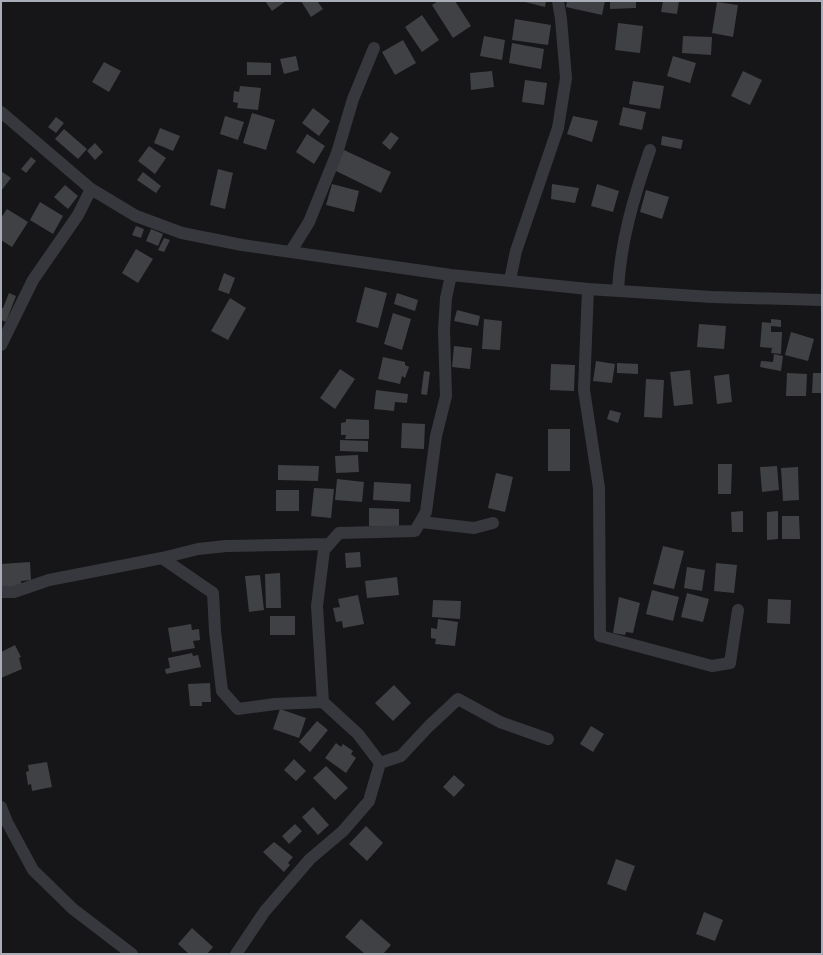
<svg xmlns="http://www.w3.org/2000/svg" width="823" height="955" viewBox="0 0 823 955" font-family="'Golos Text',sans-serif">
	<style>
		.building { fill: #404145 }
		.lines { fill: none; stroke-linecap: round; stroke-linejoin: round }
		.street { stroke: #37383d; stroke-width: 12 }
	</style>
	<rect width="100%" height="100%" fill="#161618"/>
	<path class="building" d="M265,1H286L272,11Z
		M301,1H317L323,9L311,17Z
		M438,1H455L471,26L453,38L432,5Z
		M521,1H546L545,7Z
		M567,1H605L602,15L566,7Z
		M610,1H636V8L610,9Z
		M663,1H679L677,14L661,12Z
		M717,2L738,5L733,37L712,33Z
		M422,15L439,40L422,52L405,27Z
		M515,19L551,25L548,45L512,40Z
		M618,23L643,26L640,53L615,50Z
		M484,36L505,40L502,60L480,56Z
		M683,36L712,37L711,55L682,53Z
		M403,40L416,63L395,75L382,52Z
		M512,43L544,49L541,69L509,63Z
		M296,56L299,70L284,74L280,59Z
		M673,56L696,63L690,83L667,76Z
		M104,62L121,71L109,92L92,82Z
		M247,62L271,63V75H247Z
		M492,71L494,87L471,90L470,73Z
		M743,71L762,80L750,105L731,96Z
		M525,80L547,83L544,105L522,102Z
		M633,81L664,86L660,109L629,104Z
		M240,86L261,88L258,110L237,108L238,103L233,102L234,91L239,92Z
		M623,107L646,112L642,130L619,125Z
		M313,108L330,121L319,136L302,123Z
		M252,113L275,120L266,150L243,143Z
		M225,116L244,122L238,140L220,134Z
		M573,116L598,121L592,142L567,134Z
		M56,117L64,123L56,133L48,127Z
		M160,128L180,136L173,151L154,143Z
		M64,129L87,149L78,159L55,139Z
		M391,132L399,138L390,150L382,143Z
		M307,134L325,146L314,164L296,152Z
		M662,136L683,140L681,149L661,145Z
		M95,143L103,152L95,160L87,151Z
		M149,146L166,158L155,174L138,161Z
		M344,150L391,172L381,193L334,170Z
		M31,157L36,161L26,173L21,169Z
		M218,169L233,173L225,209L210,205Z
		M1,171L11,178L1,191Z
		M143,172L161,186L156,193L137,180Z
		M332,184L359,191L354,212L326,205Z
		M552,184L579,188L575,203L551,199Z
		M597,184L619,191L613,212L591,206Z
		M65,185L78,196L68,209L54,197Z
		M646,190L669,197L662,219L640,212Z
		M40,202L63,216L53,234L30,220Z
		M7,209L28,222L12,247L1,240V218Z
		M136,226L144,229L141,238L132,235Z
		M151,229L163,234L158,246L146,241Z
		M164,238L170,240L164,252L158,250Z
		M136,249L153,259L138,283L122,273Z
		M224,273L235,278L229,294L218,290Z
		M365,287L387,293L378,328L356,322Z
		M9,293L16,296L6,322L1,320V308H3Z
		M397,293L418,300L415,311L394,304Z
		M230,298L246,308L228,340L211,331Z
		M457,310L480,316L478,326L454,321Z
		M393,313L411,319L402,350L384,344Z
		M484,319L502,321L500,350L482,349Z
		M771,319L781,320V327L771,326V332H782L781,354L771,353L772,348L760,347L762,322L771,323Z
		M699,324L726,326L724,349L697,347Z
		M791,332L814,339L808,361L785,355Z
		M454,346L472,348L470,369L452,367Z
		M774,354L783,356L781,371L760,367L761,361L773,362Z
		M383,357L405,362V365L409,367L405,378L402,376L400,384L378,379Z
		M596,361L615,364L612,383L593,381Z
		M617,363L638,364V374L617,373Z
		M551,364L575,365L574,391L550,390Z
		M340,369L355,379L335,409L320,398Z
		M690,370L693,404L674,406L670,372Z
		M424,371L430,372L427,395L421,394Z
		M787,373L807,374L806,396H786Z
		M813,373H822V393H812Z
		M729,374L732,402L717,404L714,376Z
		M646,379L664,380L662,418L644,417Z
		M376,390L408,394L407,403L395,402L394,411L374,409Z
		M610,410L621,413L618,423L607,419Z
		M346,419L369,420V439H345L346,435H341V423L346,422Z
		M402,423L425,424L424,449L401,448Z
		M548,429H570V471H548Z
		M340,440L368,441V452L340,451Z
		M358,455L359,472L336,473L335,456Z
		M718,464H732L731,494H718Z
		M278,465L319,466L318,481L278,480Z
		M777,466L779,490L762,492L760,467Z
		M798,467L799,500L783,501L781,468Z
		M496,473L513,477L505,512L488,508Z
		M337,479L364,482L362,502L335,500Z
		M374,482L411,484L410,502L373,500Z
		M314,488L334,489L331,518L311,516Z
		M276,490H299V511H276Z
		M369,508L399,509V527L369,526Z
		M743,511V532H732L731,512Z
		M778,511V539L767,540V512Z
		M782,516H799L800,539H782Z
		M663,546L684,551L674,589L653,584Z
		M360,552L361,567L346,568L345,553Z
		M30,562L31,580L21,581V585L2,589L1,564Z
		M716,563L737,565L734,593L714,591Z
		M687,567L705,570L702,591L684,588Z
		M280,573L281,608H266L265,574Z
		M260,575L264,610L249,612L245,576Z
		M397,577L399,595L367,598L365,581Z
		M652,590L679,597L673,621L646,614Z
		M687,593L709,599L703,622L681,617Z
		M358,595L364,624L343,628L342,621L336,622L333,608L340,607L338,599Z
		M619,597L640,603L633,633L626,632L625,635L613,633Z
		M768,599L791,600L790,624L767,623Z
		M433,600L461,601L460,619L432,617Z
		M270,616H295V635H270Z
		M438,619L458,622L455,646L435,644L436,639L431,638V628L437,629Z
		M191,624L192,630L199,629L200,640L193,641L195,648L172,652L168,628Z
		M15,645L21,657L19,658L22,669L1,678V652Z
		M192,653L193,656L198,655L201,667L166,674L165,669L170,668L168,658Z
		M210,683L211,702H202V706H190L188,684Z
		M394,685L411,703L393,721L375,703Z
		M280,709L306,718L299,738L273,729Z
		M317,721L328,730L310,752L299,742Z
		M591,726L604,734L593,752L580,744Z
		M336,743L341,747L343,744L353,751L351,754L356,758L346,773L325,758Z
		M294,759L306,771L296,781L284,770Z
		M47,762L52,787L32,791L31,784L28,785L26,772L29,771L28,765Z
		M326,766L348,788L335,800L313,778Z
		M454,775L465,785L454,797L443,787Z
		M313,807L329,825L318,835L302,817Z
		M295,824L302,831L289,844L282,836Z
		M366,826L383,843L367,861L349,844Z
		M274,842L293,857L288,863L290,865L284,872L263,852Z
		M616,859L635,866L626,891L607,884Z
		M704,912L723,920L715,941L696,934Z
		M361,919L391,945L383,954H365L345,937Z
		M192,928L213,947L207,954H189L178,944Z"/>
	<g class="lines">
		<path class="street" d="M1,112L91,189L136,216L182,233L242,245L451,275L588,289L712,297L822,300
			M291,251L309,222L337,153L353,99L374,48
			M510,280L516,251L558,128L566,78L561,19L558,1
			M588,289L584,390L599,488L600,636L712,666L730,663L738,610
			M618,291C620,243 634,196 650,150
			M1,345L33,280L78,215L91,189
			M421,522L474,528L493,523
			M162,558L198,549L226,546L329,544
			M1,592H14L49,580L162,558L213,593L215,631L222,691L238,709L275,704L323,702
			M380,763L401,756L429,726L458,699L500,722L548,739
			M1,807L7,822L33,870L73,909L132,954
			M236,954L265,911L310,859L343,831L369,801L380,763L358,734L323,702L317,606L324,550L339,533L415,531L426,512L436,436L446,396L444,330L446,298L451,275"/>
	</g>
	<rect width="823" height="955" fill="none" stroke="#a8adb8" stroke-width="4"/>
</svg>
